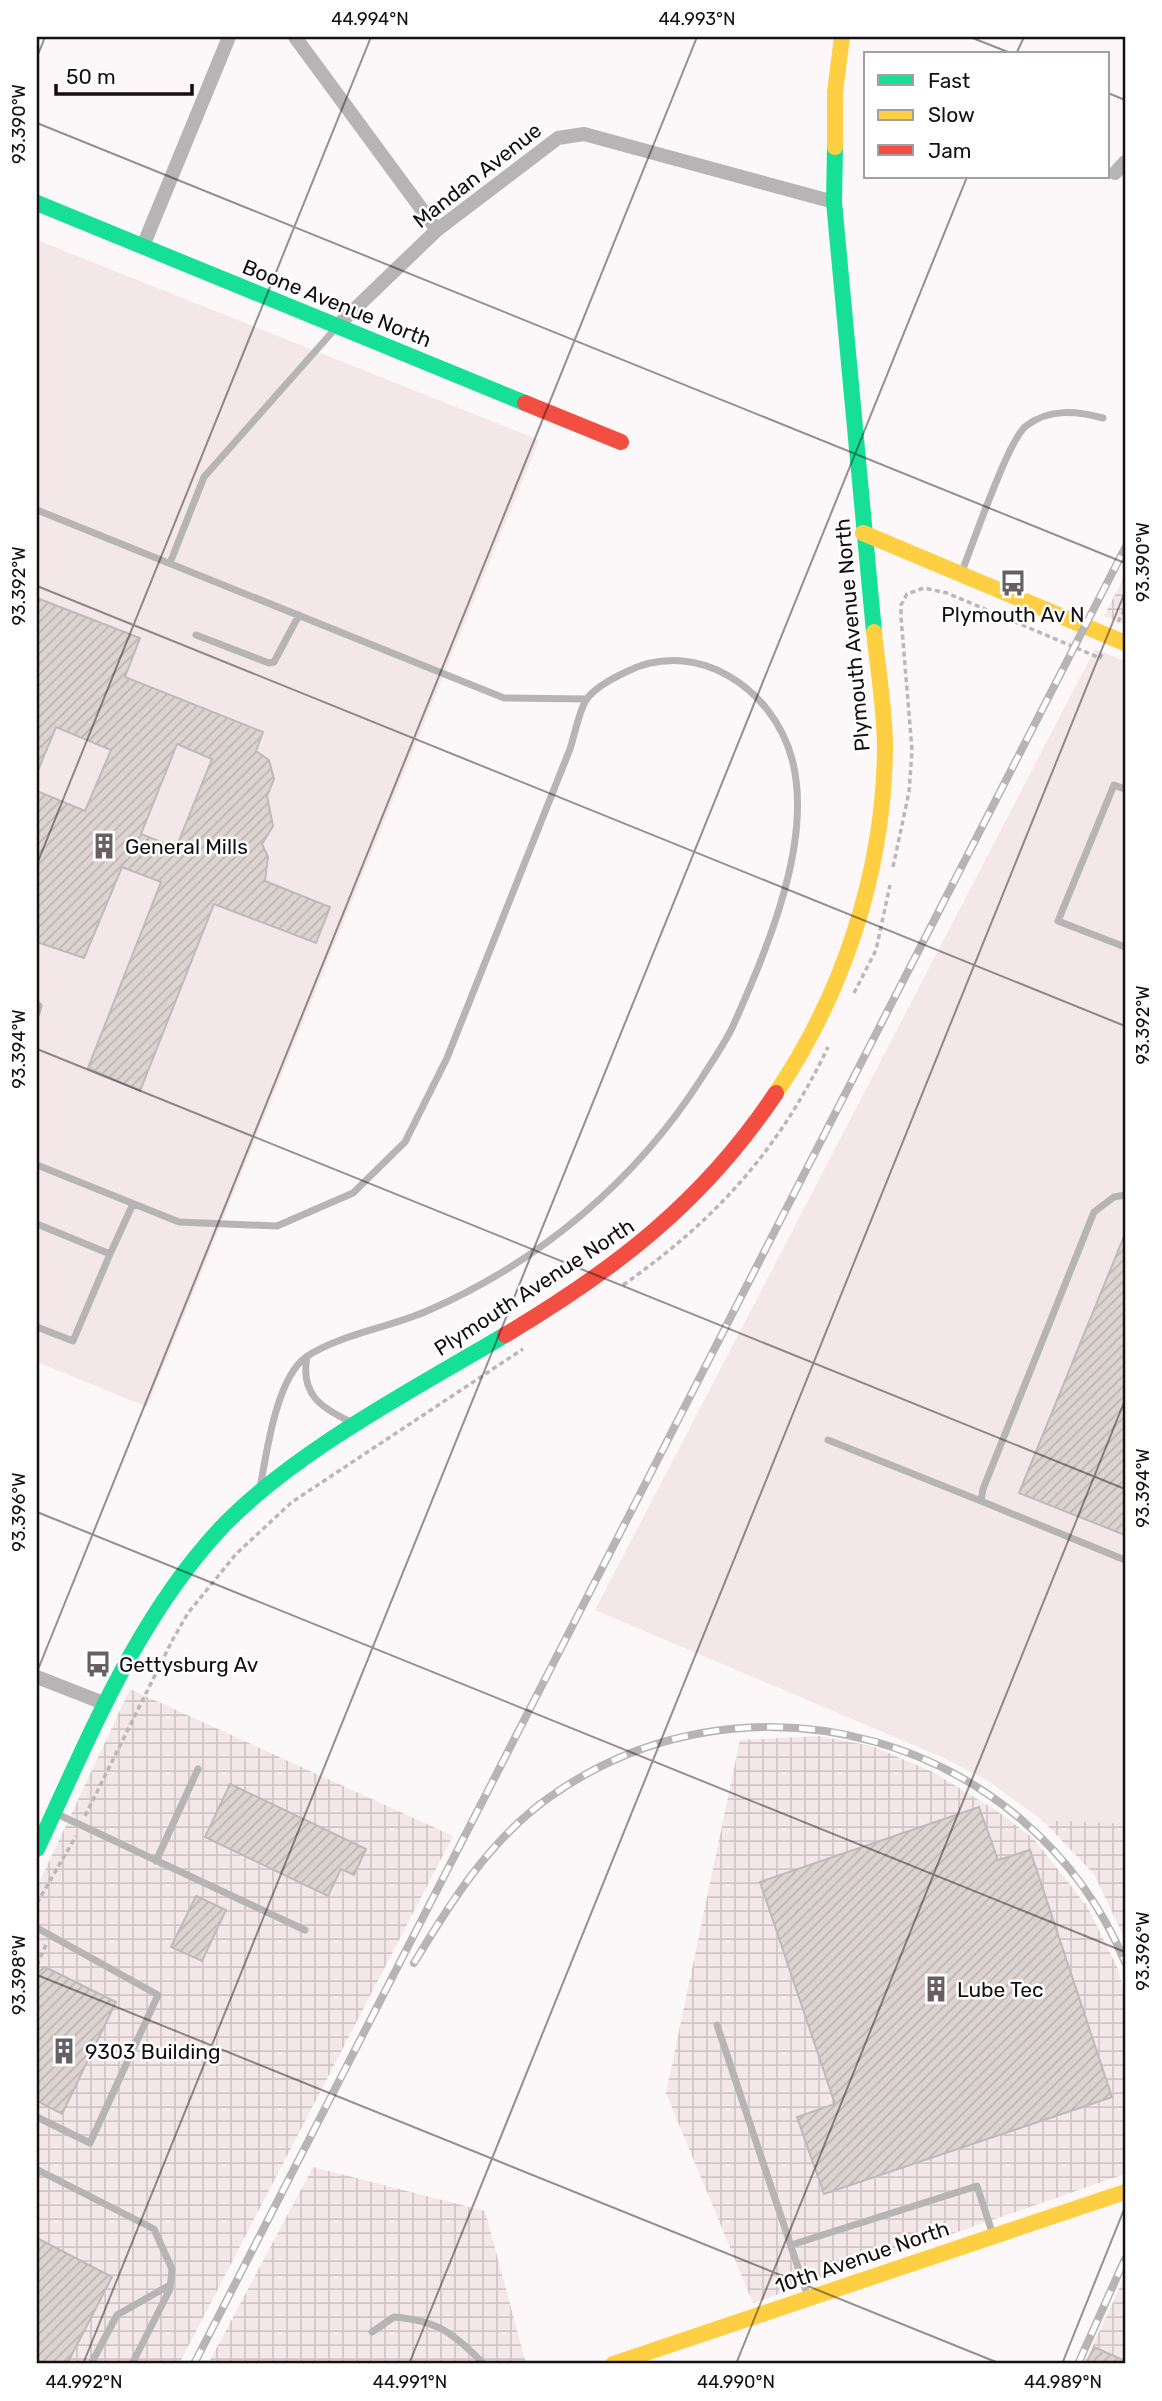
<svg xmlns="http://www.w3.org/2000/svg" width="1162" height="2401" viewBox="0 0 1162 2401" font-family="Rubik,sans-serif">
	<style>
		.built { fill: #f4e7ea }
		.industrial { fill: url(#industrial-grid) }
		.building { fill: url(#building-hatch); stroke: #c0b9b9; stroke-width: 2; fill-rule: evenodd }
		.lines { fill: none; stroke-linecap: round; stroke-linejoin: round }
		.path { stroke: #bbb7b8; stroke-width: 3.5; stroke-dasharray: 5 3.5; stroke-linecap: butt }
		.lane { stroke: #b7b4b6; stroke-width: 7 }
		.street { stroke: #b7b4b6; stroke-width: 14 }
		.fast { stroke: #16e098; stroke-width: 16 }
		.slow { stroke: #ffcf43; stroke-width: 16 }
		.jam { stroke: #f24e42; stroke-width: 16 }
		.rail-casing { stroke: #b8b4b6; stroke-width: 8 }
		.rail { stroke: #fff; stroke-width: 5; stroke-dasharray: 16; stroke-linecap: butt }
		.ticks { fill: none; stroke: #160f11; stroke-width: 2; stroke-opacity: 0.45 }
		.labels { text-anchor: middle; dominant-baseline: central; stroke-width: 5; stroke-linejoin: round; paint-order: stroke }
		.street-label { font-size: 21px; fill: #160f11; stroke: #fff }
		.poi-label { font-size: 21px; fill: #160f11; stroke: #fff; text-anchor: start }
		.neatline { fill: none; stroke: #160f11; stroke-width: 2.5 }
		.ticks-label { font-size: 18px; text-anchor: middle; fill: #160f11 }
	</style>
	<defs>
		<pattern id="industrial-grid" width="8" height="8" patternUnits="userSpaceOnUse" patternTransform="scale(1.75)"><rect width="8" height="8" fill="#f4e7ea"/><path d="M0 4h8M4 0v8" fill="none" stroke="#d0c5c8"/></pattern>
		<pattern id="building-hatch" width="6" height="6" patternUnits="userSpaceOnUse" patternTransform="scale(1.75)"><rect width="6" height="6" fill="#ddd4d2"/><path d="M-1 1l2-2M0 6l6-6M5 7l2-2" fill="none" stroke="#bdb5b3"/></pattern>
	</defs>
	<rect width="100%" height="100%" fill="#fcf7f8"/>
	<path class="built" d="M37,240L539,440L147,1407L37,1362Z
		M1095,649L1125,661V1828L1042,1820L988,1781L944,1758L595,1610Z"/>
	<path class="industrial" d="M1125,575V624L1104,616Z
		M130,1689L453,1836L179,2364H37V1887Z
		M819,1736L872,1746L933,1772L997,1811L1033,1838L1087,1906L1119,1971L1125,2000V2174L753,2303L666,2093L740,1740Z
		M1042,1820L1125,1824V1939L1094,1874Z
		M313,2167L485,2211L526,2364H208Z
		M1125,2274V2364H1084L1121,2285Z"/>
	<path class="building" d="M37,598L140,638L125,677L263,732L256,751L269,760L274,779L267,796L273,826L262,844L268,857L265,881L330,907L316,943L214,904L140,1091L88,1068L161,882L122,867L84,958L37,942V791L85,811L111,750L56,727L37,773ZM177,744L212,759L176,848L141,834Z
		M1125,1234V1535L1019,1493Z
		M230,1784L366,1849L354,1875L341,1869L328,1896L205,1837Z
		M979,1807L998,1860L1030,1850L1112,2097L824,2194L797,2117L835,2104L760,1882Z
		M196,1896L226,1910L202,1961L171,1947Z
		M45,1967L116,2002L62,2114L37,2101V1973Z
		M37,2238L112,2277L67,2364H37Z
		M1094,2347L1125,2361V2364H1086Z"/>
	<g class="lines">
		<path class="path" d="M1118,622L1125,609
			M893,867L909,792L912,750L901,617V605L907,594L924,588L947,593L1100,658L1102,654
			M854,993L876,950L890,885
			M623,1285C716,1220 779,1150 828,1047
			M85,1816L173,1639L188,1613L236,1554L292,1502L523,1349
			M37,1903L76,1836
			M37,1965L46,1945"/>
		<path class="lane" d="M37,510L504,698L587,699
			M170,563L204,477L335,329
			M962,571C973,544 1008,440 1026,426C1049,408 1077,411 1103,418
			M196,635L269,663L274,662L299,615
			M1125,789L1114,785L1058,921L1125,947
			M37,1004L39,1006L37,1013
			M37,1165L179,1222L277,1226L353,1193L405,1142L447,1058L570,749C575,734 578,714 586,700C594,688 615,677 628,671C697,638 773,688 792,759C814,842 766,951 733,1026C725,1043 713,1060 703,1076C637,1180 540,1262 427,1311C391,1327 338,1335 306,1357C277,1378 267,1449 261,1483
			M1125,1195L1114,1197L1094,1212L983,1489L981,1501L1125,1560
			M37,1224L110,1254L73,1341L37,1327
			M110,1254L133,1204
			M307,1357C300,1394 321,1408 351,1422
			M828,1440L981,1501
			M55,1813L305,1930
			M156,1861L198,1769
			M37,1928L158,1995L90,2143L37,2117
			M717,2025L808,2297
			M37,2174L38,2170L154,2229L172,2269L170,2289L132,2364
			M791,2245L977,2186L993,2235
			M372,2332L394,2317C440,2321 452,2333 484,2364
			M91,2364L117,2315L170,2285"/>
		<path class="street" d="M295,37L437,230
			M1115,173L1125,162
			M143,246L229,37
			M337,326L437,230L558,138L584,134L834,202
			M37,1677L106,1704"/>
		<path class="fast" d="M835,147L834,202L874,632
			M37,203L525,403
			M37,1849C89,1738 136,1619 221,1528C293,1452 414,1389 505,1335"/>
		<path class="slow" d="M835,147V92L842,37
			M863,533L1125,643
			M776,1093C844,992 884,870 885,748C885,710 878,670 874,632
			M613,2364L1125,2192"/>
		<path class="jam" d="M525,403L621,442
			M505,1335C616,1269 704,1201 776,1093"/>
		<g class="rail-casing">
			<path id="rail" d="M414,1963C451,1902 488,1842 547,1799C745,1655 1031,1736 1125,1962
				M194,2364L1125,548
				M1078,2364L1125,2259"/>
		</g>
		<use href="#rail" class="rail"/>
	</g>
	<path class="ticks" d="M970,37L1013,54M1016,54L1024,37M37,57L45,37M1108,93L1125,100M37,123L1125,563M37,586L1125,1026M37,864L371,37M37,1049L1125,1489M37,1512L1125,1952M37,1672L697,37M37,1975L1001,2364M83,2364L967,177M409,2364L1125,592M736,2364L1125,1400M1062,2364L1125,2207"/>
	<defs>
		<g id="bus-bare" transform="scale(2.1)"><path d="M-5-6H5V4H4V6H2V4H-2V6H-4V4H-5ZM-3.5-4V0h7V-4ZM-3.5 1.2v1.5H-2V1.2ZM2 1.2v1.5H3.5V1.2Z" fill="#666062" stroke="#fff" stroke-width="2.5" paint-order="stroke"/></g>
		<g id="building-bare" transform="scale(2.1)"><path d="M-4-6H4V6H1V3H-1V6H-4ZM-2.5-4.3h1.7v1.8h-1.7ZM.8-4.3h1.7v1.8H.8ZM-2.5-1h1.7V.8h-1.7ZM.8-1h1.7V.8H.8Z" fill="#666062" stroke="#fff" stroke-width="2.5" paint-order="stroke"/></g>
	</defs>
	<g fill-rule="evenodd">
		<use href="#bus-bare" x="1013" y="583"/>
		<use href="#building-bare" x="104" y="846"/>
		<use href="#bus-bare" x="98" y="1664"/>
		<use href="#building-bare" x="936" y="1989"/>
		<use href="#building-bare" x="64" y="2051"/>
	</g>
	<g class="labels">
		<g class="street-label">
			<text transform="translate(477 175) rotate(-38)">Mandan Avenue</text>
			<text transform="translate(337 303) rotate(22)">Boone Avenue North</text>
			<text transform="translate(852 635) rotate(-95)">Plymouth Avenue North</text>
			<text transform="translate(534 1287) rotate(-33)">Plymouth Avenue North</text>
			<text transform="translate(862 2257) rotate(-19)">10th Avenue North</text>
		</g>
		<g class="poi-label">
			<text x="1013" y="614" text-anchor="middle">Plymouth Av N</text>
			<text x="125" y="846">General Mills</text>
			<text x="119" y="1664">Gettysburg Av</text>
			<text x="957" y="1989">Lube Tec</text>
			<text x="85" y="2051">9303 Building</text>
		</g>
	</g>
	<rect width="1162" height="2401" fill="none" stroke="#ffffff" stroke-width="77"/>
	<rect x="864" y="52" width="245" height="126" fill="#ffffff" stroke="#a29fa0" stroke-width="2"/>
	<rect x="878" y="75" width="35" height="10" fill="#16e098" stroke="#a29fa0" stroke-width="2"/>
	<text x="928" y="88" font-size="21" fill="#160f11">Fast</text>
	<rect x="878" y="110" width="35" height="10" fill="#ffcf43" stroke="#a29fa0" stroke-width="2"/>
	<text x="928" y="122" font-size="21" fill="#160f11">Slow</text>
	<rect x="878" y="145" width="35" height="10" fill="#f24e42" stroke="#a29fa0" stroke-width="2"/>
	<text x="928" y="158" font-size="21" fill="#160f11">Jam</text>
	<path d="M56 84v10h136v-10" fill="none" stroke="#160f11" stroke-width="3.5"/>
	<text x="66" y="84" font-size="21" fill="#160f11" stroke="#ffffff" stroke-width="5" paint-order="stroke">50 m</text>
	<rect x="38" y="38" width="1086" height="2324" class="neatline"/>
	<g class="ticks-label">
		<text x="370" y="25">44.994°N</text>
		<text x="697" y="25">44.993°N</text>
		<text transform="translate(19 124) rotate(-90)" y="6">93.390°W</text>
		<text transform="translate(1143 562) rotate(-90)" y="6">93.390°W</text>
		<text transform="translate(19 586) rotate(-90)" y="6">93.392°W</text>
		<text transform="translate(1143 1025) rotate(-90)" y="6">93.392°W</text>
		<text transform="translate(19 1049) rotate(-90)" y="6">93.394°W</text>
		<text transform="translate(1143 1488) rotate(-90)" y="6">93.394°W</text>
		<text transform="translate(19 1512) rotate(-90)" y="6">93.396°W</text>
		<text transform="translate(1143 1951) rotate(-90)" y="6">93.396°W</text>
		<text transform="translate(19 1975) rotate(-90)" y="6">93.398°W</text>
		<text x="84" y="2388">44.992°N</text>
		<text x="410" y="2388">44.991°N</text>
		<text x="736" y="2388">44.990°N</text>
		<text x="1063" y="2388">44.989°N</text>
	</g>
</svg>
